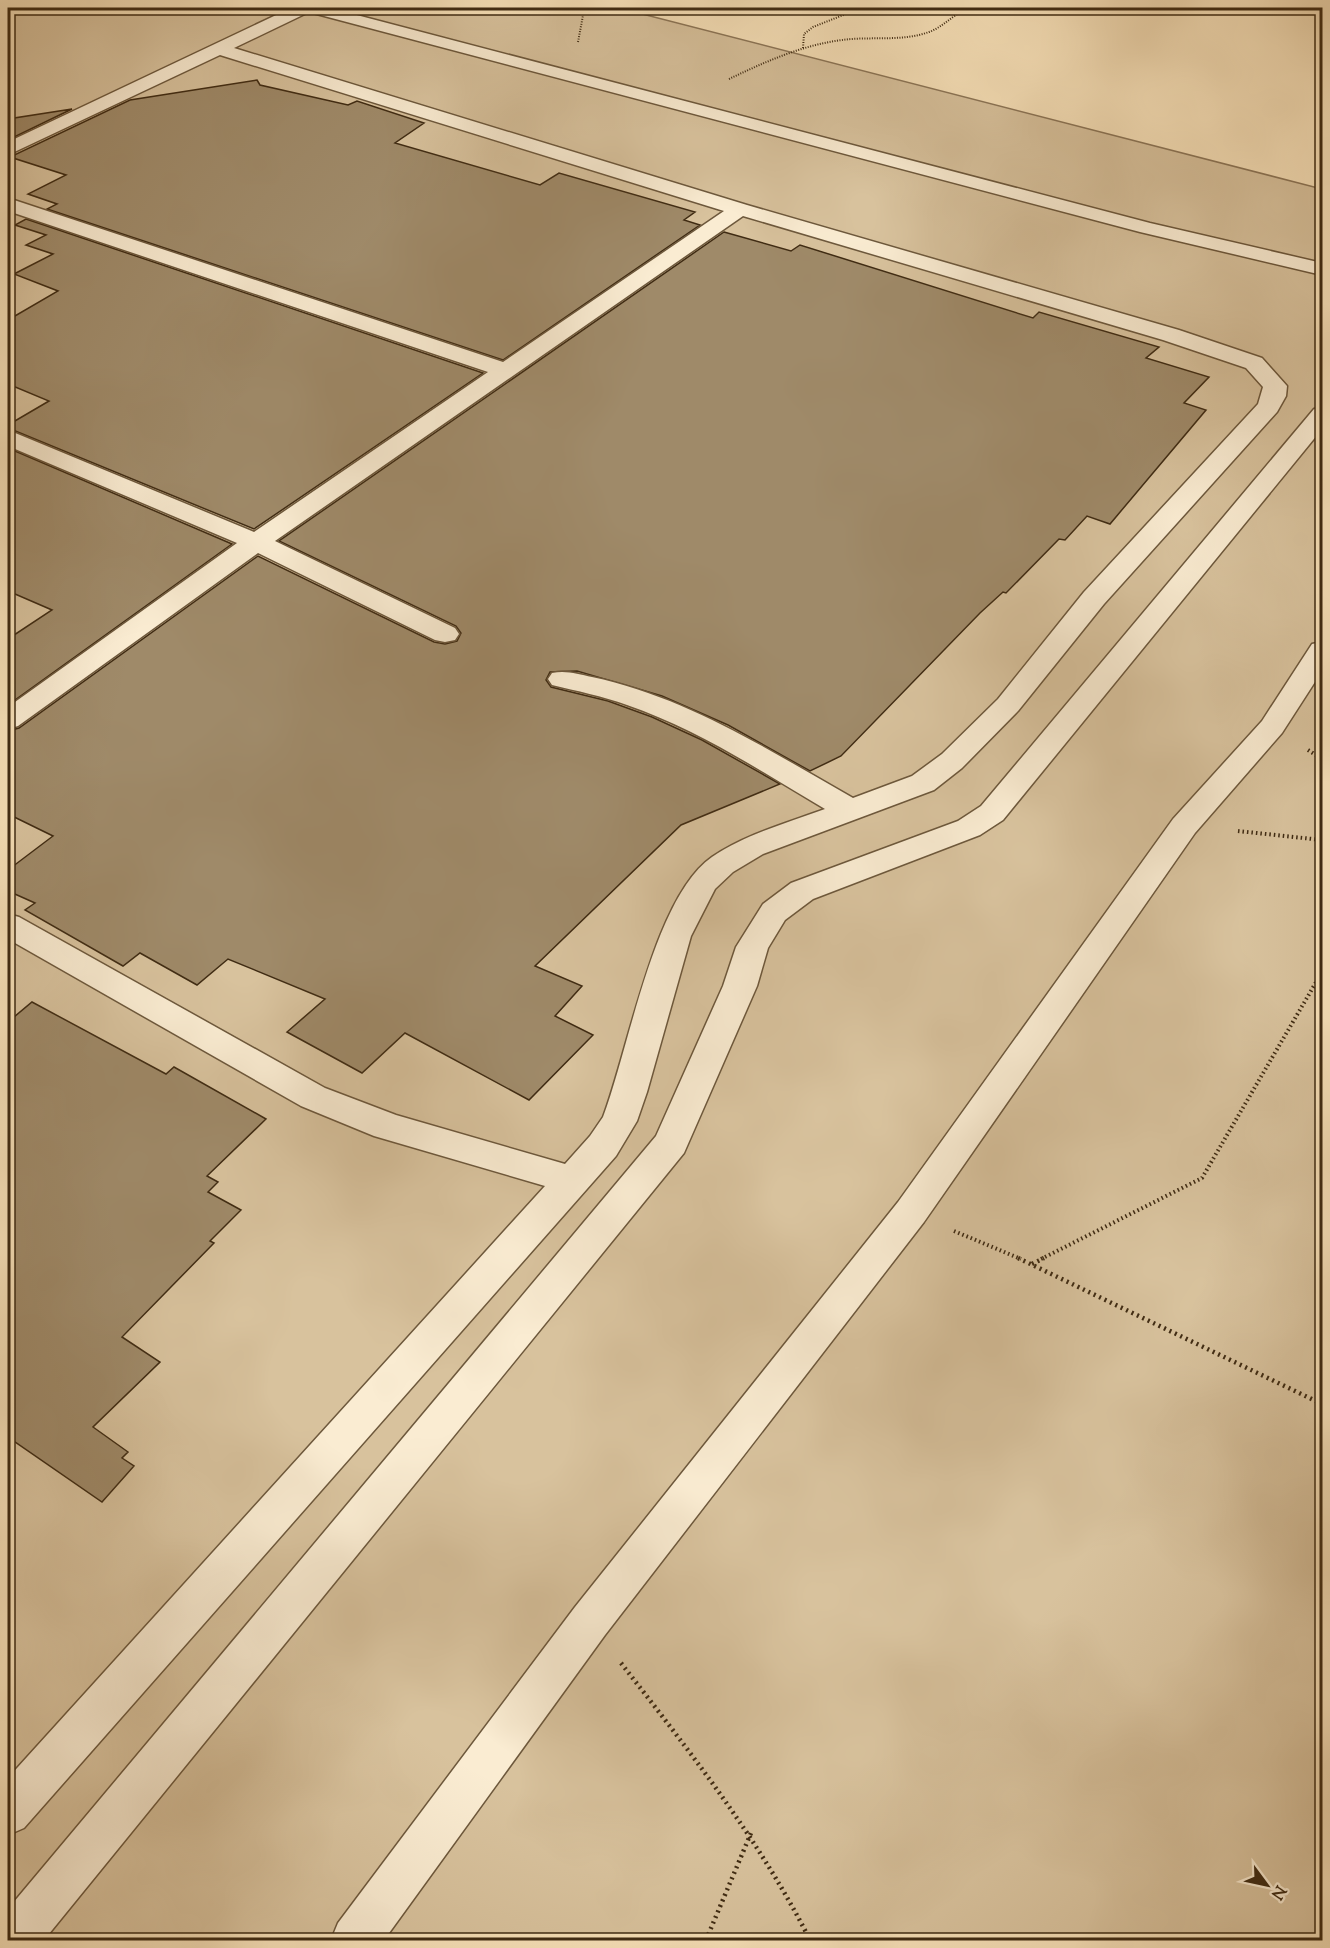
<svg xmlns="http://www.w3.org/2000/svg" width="1330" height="1948" viewBox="0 0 1330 1948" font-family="'Sorts Mill Goudy',serif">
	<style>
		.green { fill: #d8c29d; stroke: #8c7658; stroke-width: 1.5 }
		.building { fill: #9f8a69; stroke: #3f2b13; stroke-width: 1.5 }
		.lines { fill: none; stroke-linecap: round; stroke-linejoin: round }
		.minor-casing { stroke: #6d583c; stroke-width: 3 }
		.path-far2 { stroke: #3f2b13; stroke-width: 2; stroke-dasharray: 1 1.5; stroke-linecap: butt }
		.path-far1 { stroke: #3f2b13; stroke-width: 4; stroke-dasharray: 1.5 3; stroke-linecap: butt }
		.path { stroke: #3f2b13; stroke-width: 4.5; stroke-dasharray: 2 4; stroke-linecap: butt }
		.minor { fill: #faecd2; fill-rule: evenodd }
	</style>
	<rect width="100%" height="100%" fill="#f7e1b9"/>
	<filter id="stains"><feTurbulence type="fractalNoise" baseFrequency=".00333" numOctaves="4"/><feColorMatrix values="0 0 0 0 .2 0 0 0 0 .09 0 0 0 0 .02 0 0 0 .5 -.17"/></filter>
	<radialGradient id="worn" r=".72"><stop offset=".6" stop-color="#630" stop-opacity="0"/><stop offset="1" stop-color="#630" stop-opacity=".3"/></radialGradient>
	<path class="green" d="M8,8H619L1322,189V1940H8Z"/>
	<path class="building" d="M257,80L260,85L348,105L357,101L424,123L395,143L540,185L559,173L695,212L684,220L700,225L503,360L47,209L57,204L28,194L66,175L10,157L130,100Z
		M72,109L8,140V119Z
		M26,219L483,373L254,529L8,428V425L49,401L8,384V320L58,291L14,274L53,254L26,245L46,235L15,225Z
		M724,232L791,251L800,245L1033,318L1039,312L1159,347L1146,358L1209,377L1184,403L1206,410L1110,524L1087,516L1065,540L1059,539L1006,593L1003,592L980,613L841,756L810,771L728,725L662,696L577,671L550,672L546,680L551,687L608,701L652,717L702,740L780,784L681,825L535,966L582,986L555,1016L593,1035L529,1100L405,1033L362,1073L287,1032L325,999L228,959L197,985L140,953L123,966L25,910L35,903L8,891V870L53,836L8,814V731L19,728L258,556L434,642L445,644L457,641L461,633L456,626L279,541Z
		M8,448L232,544L8,705V639L52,610L8,591Z
		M32,1002L166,1074L174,1067L266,1119L207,1176L218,1182L208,1192L241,1210L210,1241L214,1243L122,1337L160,1362L93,1427L128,1452L122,1458L134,1466L102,1502L8,1437V1022Z"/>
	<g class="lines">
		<g class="minor-casing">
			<path id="minor" d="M291,8H330L1150,223L1322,263V275L1140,232L309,12L234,48L747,205L1179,330L1262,358L1287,386L1286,396L1277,412L1104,604L1018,711L962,768L934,790L763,854L733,872L715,889L691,936L647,1092L637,1121L616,1156L24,1828L8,1835V1778L545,1186L374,1136L301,1106L8,939V914L19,917L325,1088L396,1115L565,1164L590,1136L603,1117C629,1049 654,897 712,857C746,834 787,823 825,809C761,771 697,729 627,705C602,696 577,691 552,685L548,679L552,673C566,670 578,674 592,677C687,697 770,751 853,798L912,776L942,754L998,699L1084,592L1258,404L1263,387L1246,368L1163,340L743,216L275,541L455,628L459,634L455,640L445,642L435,640L258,553L18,726L8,729V707L237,543L8,446V430L254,532L488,372L8,211V198L503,362L724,211L220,55L8,155V142Z
				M1322,407V429L1003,820L980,835L813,899L785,920L768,948L757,986L684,1153L44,1940H8V1909L656,1136L723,986L736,947L763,904L791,883L958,821L981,806L1314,409Z
				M1322,642V671L1282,733L1195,833L924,1222L605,1635L384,1940H331L338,1923L575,1607L898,1202L1173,819L1262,721L1312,644Z"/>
		</g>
		<path class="path-far2" d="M578,42L584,10L587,8
			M803,48L804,34L813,27L861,8
			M729,79C765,62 802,45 842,40C870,36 902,42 929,32C943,27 954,14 968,8"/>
		<path class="path-far1" d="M1308,750L1322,759
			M1238,831L1322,840
			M954,1231L1021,1259
			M1041,1259L1202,1178L1322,972"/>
		<path class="path" d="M1018,1258L1322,1404
			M1032,1264L1044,1258
			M621,1663C690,1752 759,1839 810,1940
			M706,1940L751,1833"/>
		<use href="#minor" class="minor"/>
	</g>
	<rect width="1330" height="1948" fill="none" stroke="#f7e1b9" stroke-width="30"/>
	<rect x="9" y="9" width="1312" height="1930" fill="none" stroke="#3f2b13" stroke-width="3"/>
	<rect x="15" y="15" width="1300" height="1918" fill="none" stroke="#3f2b13" stroke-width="1.5"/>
	<g transform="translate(1267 1885) rotate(123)" stroke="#faecd2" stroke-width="4.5" paint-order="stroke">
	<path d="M0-4.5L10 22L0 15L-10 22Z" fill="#3f2b13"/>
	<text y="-9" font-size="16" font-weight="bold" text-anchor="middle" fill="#3f2b13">N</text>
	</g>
	<rect width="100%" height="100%" filter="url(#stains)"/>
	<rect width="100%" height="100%" fill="url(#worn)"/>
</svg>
